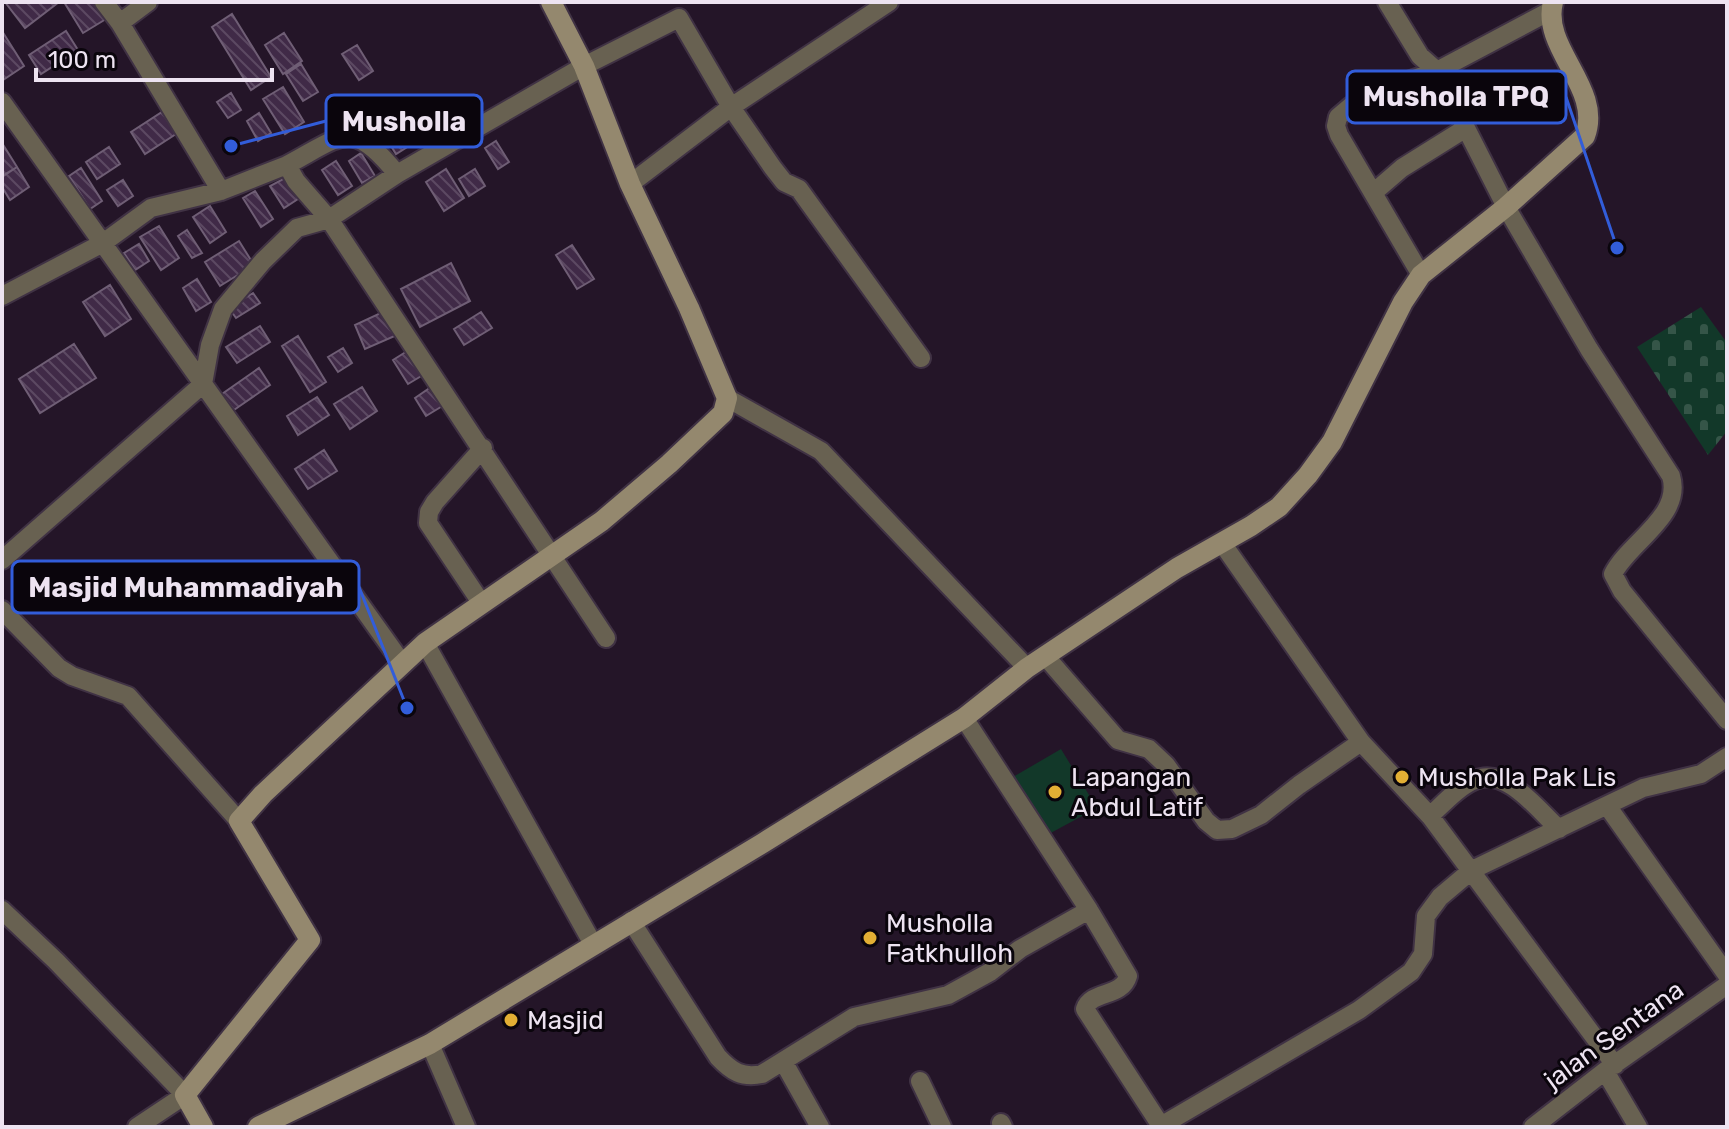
<svg xmlns="http://www.w3.org/2000/svg" width="1729" height="1129" viewBox="0 0 1729 1129" font-family="Rubik,sans-serif">
	<style>
		.cemetery { fill: url(#cemetery-stones) }
		.pitch { fill: #123829 }
		.building { fill: url(#building-back-hatch); stroke: #6f5e75; stroke-width: 2 }
		.lines { fill: none; stroke-linecap: round; stroke-linejoin: round }
		.street-casing { stroke: #403244; stroke-width: 22 }
		.secondary-casing { stroke: #403244; stroke-width: 24 }
		.street { stroke: #686151; stroke-width: 18 }
		.secondary { stroke: #94886e; stroke-width: 20 }
		.poi-dot { fill: #e2af34; stroke: #0a050c; stroke-width: 3 }
		.labels { text-anchor: middle; dominant-baseline: central; stroke-width: 6; stroke-linejoin: round; paint-order: stroke }
		.poi-label { font-size: 26px; fill: #ede3f1; stroke: #0a050c; text-anchor: start }
		.street-label { font-size: 26px; fill: #ede3f1; stroke: #0a050c }
		.leader { fill: none; stroke: #325dda; stroke-width: 3 }
		.callout-dot { fill: #325dda; stroke: #0a050c; stroke-width: 3 }
		.callout { fill: #0a050c; stroke: #325dda; stroke-width: 3 }
		.callout-label { font-size: 28px; text-anchor: middle; font-weight: bold; fill: #ede3f1 }
	</style>
	<defs>
		<pattern id="cemetery-stones" width="16" height="16" patternUnits="userSpaceOnUse" patternTransform="scale(2)"><rect width="16" height="16" fill="#123829"/><path d="M2 7V4a2 2 0 0 1 4 0v3zM10 15v-3a2 2 0 0 1 4 0v3z" fill="#355548"/></pattern>
		<pattern id="building-back-hatch" width="6" height="6" patternUnits="userSpaceOnUse" patternTransform="scale(2)"><rect width="6" height="6" fill="#402a47"/><path d="M-1 5l2 2M0 0l6 6M5-1l2 2" fill="none" stroke="#5c4962"/></pattern>
	</defs>
	<rect width="100%" height="100%" fill="#241528"/>
	<path class="cemetery" d="M1701,307L1727,343V431L1708,455L1637,347Z"/>
	<path class="pitch" d="M1061,749L1097,808L1047,835L1013,777Z"/>
	<path class="building" d="M5,2H59L25,28Z
		M64,2H96L106,19L83,33Z
		M232,14L271,77L251,90L212,27Z
		M2,31L24,66L3,80L2,78Z
		M66,31L78,50L41,74L29,55Z
		M284,33L302,61L283,74L265,45Z
		M357,45L373,71L359,80L342,54Z
		M301,64L318,92L303,101L286,74Z
		M283,87L304,122L285,134L263,99Z
		M231,93L241,110L228,118L217,102Z
		M162,112L176,134L145,154L131,132Z
		M259,113L271,133L258,141L247,121Z
		M395,123L409,146L396,154L382,131Z
		M496,141L509,162L498,169L485,148Z
		M2,143L17,167L2,177Z
		M109,147L120,164L97,179L86,162Z
		M361,153L375,176L362,183L349,161Z
		M336,161L352,186L338,195L322,170Z
		M17,167L29,187L10,200L2,187V176Z
		M81,168L102,201L90,209L69,176Z
		M446,169L464,198L444,211L426,182Z
		M475,169L485,186L469,196L459,179Z
		M285,178L298,199L284,208L270,186Z
		M123,180L133,196L118,206L107,190Z
		M255,191L273,219L261,227L243,198Z
		M210,206L226,232L210,243L193,217Z
		M159,226L179,258L161,270L140,237Z
		M187,230L202,253L192,258L178,236Z
		M239,241L254,265L220,286L205,262Z
		M139,244L149,261L135,270L124,253Z
		M572,245L594,279L577,289L556,255Z
		M451,263L470,301L420,327L401,289Z
		M197,279L211,302L196,311L183,288Z
		M110,285L131,319L105,336L83,302Z
		M253,293L260,303L236,318L229,308Z
		M387,310L397,335L365,349L355,325Z
		M481,312L492,328L464,345L454,329Z
		M260,326L270,342L237,363L226,347Z
		M298,336L326,382L310,392L282,346Z
		M74,344L96,378L40,413L19,379Z
		M343,348L352,363L338,372L328,357Z
		M412,348L428,372L408,384L393,360Z
		M259,368L270,385L234,410L222,394Z
		M437,383L449,402L426,416L415,398Z
		M362,387L377,411L350,429L334,404Z
		M317,397L329,415L298,435L287,416Z
		M324,450L337,471L308,489L295,469Z"/>
	<g class="lines">
		<g class="street-casing">
			<path id="street" d="M104,2L120,23L221,191
				M1387,2L1420,56L1437,71L1506,207L1589,349L1671,476C1683,516 1629,542 1613,574L1622,591L1727,720
				M120,23L148,2
				M2,102L402,663
				M287,165C342,136 351,117 397,174
				M630,184L731,107L889,2
				M1373,193L1402,168L1466,128
				M1421,275L1339,135L1336,126L1338,117L1351,106L1394,86L1437,71L1550,11
				M2,296L103,243L151,208L221,191L287,165L296,181L329,219L606,638
				M727,398L821,451L1027,668
				M1222,543L1361,742L1430,816L1615,1065
				M2,560L203,384L210,345L223,309L263,261L297,228L329,219L397,174L584,66L679,18L731,107L773,168L784,182L799,189L921,358
				M482,604L428,523L429,512L435,502L483,448
				M2,610L59,668L72,676L128,696L239,821
				M425,643L593,944
				M1046,657L1118,740L1149,749L1166,765L1206,821L1217,830L1232,829L1261,815L1299,785L1361,742
				M964,718L1089,910L1128,976C1122,998 1091,990 1085,1009L1161,1126
				M1608,807L1727,975
				M1430,816C1444,803 1458,787 1475,780C1506,766 1539,811 1559,829
				M2,910L56,961L185,1095L137,1127
				M631,921L718,1057C732,1072 742,1078 762,1074L854,1017L948,995L990,972L1020,949L1089,910
				M430,1044L466,1127
				M783,1061L820,1127
				M1605,1071L1638,1127
				M920,1081L942,1127
				M1001,1123L1003,1127
				M1159,1127L1359,1010L1411,972L1423,954L1426,916L1440,897L1472,870L1643,788L1701,774L1727,757
				M1533,1127L1605,1071L1727,985"/>
		</g>
		<g class="secondary-casing">
			<path id="secondary" d="M203,1127L185,1095L310,940L239,821L263,794L425,643L602,521L669,464L723,413L727,398L689,308L630,184L584,66L551,2
				M258,1127L430,1044L763,843L964,718L1027,668L1177,568L1251,526L1279,507L1308,475L1332,442L1403,302L1421,275L1506,207L1585,136C1603,88 1541,49 1553,2"/>
		</g>
		<use href="#street" class="street"/>
		<use href="#secondary" class="secondary"/>
	</g>
	<g class="poi-dot">
		<circle cx="1402" cy="777" r="8"/>
		<circle cx="1055" cy="792" r="8"/>
		<circle cx="870" cy="938" r="8"/>
		<circle cx="511" cy="1020" r="8"/>
	</g>
	<g class="labels">
		<g class="poi-label">
			<text x="1071" y="777">Lapangan<tspan x="1071" dy="30">Abdul Latif</tspan></text>
			<text x="1418" y="777">Musholla Pak Lis</text>
			<text x="886" y="923">Musholla<tspan x="886" dy="30">Fatkhulloh</tspan></text>
			<text x="527" y="1020">Masjid</text>
		</g>
		<g class="street-label">
			<text transform="translate(1614 1035) rotate(-36)">jalan Sentana</text>
		</g>
	</g>
	<path class="leader" d="M1617 248L1566 97M231 146L326 121M407 708L359 587"/>
	<g class="callout-dot">
		<circle cx="1617" cy="248" r="8"/>
		<circle cx="231" cy="146" r="8"/>
		<circle cx="407" cy="708" r="8"/>
	</g>
	<g class="callout">
		<rect x="1347" y="71" width="219" height="52" rx="8"/>
		<rect x="326" y="95" width="156" height="52" rx="8"/>
		<rect x="12" y="561" width="347" height="52" rx="8"/>
	</g>
	<g class="callout-label">
		<text x="1456" y="106">Musholla TPQ</text>
		<text x="404" y="131">Musholla</text>
		<text x="186" y="597">Masjid Muhammadiyah</text>
	</g>
	<rect width="1729" height="1129" fill="none" stroke="#ede3f1" stroke-width="8"/>
	<path d="M36 68v12h236v-12" fill="none" stroke="#ede3f1" stroke-width="4"/>
	<text x="48" y="68" font-size="24" fill="#ede3f1" stroke="#0a050c" stroke-width="6" paint-order="stroke">100 m</text>
</svg>
